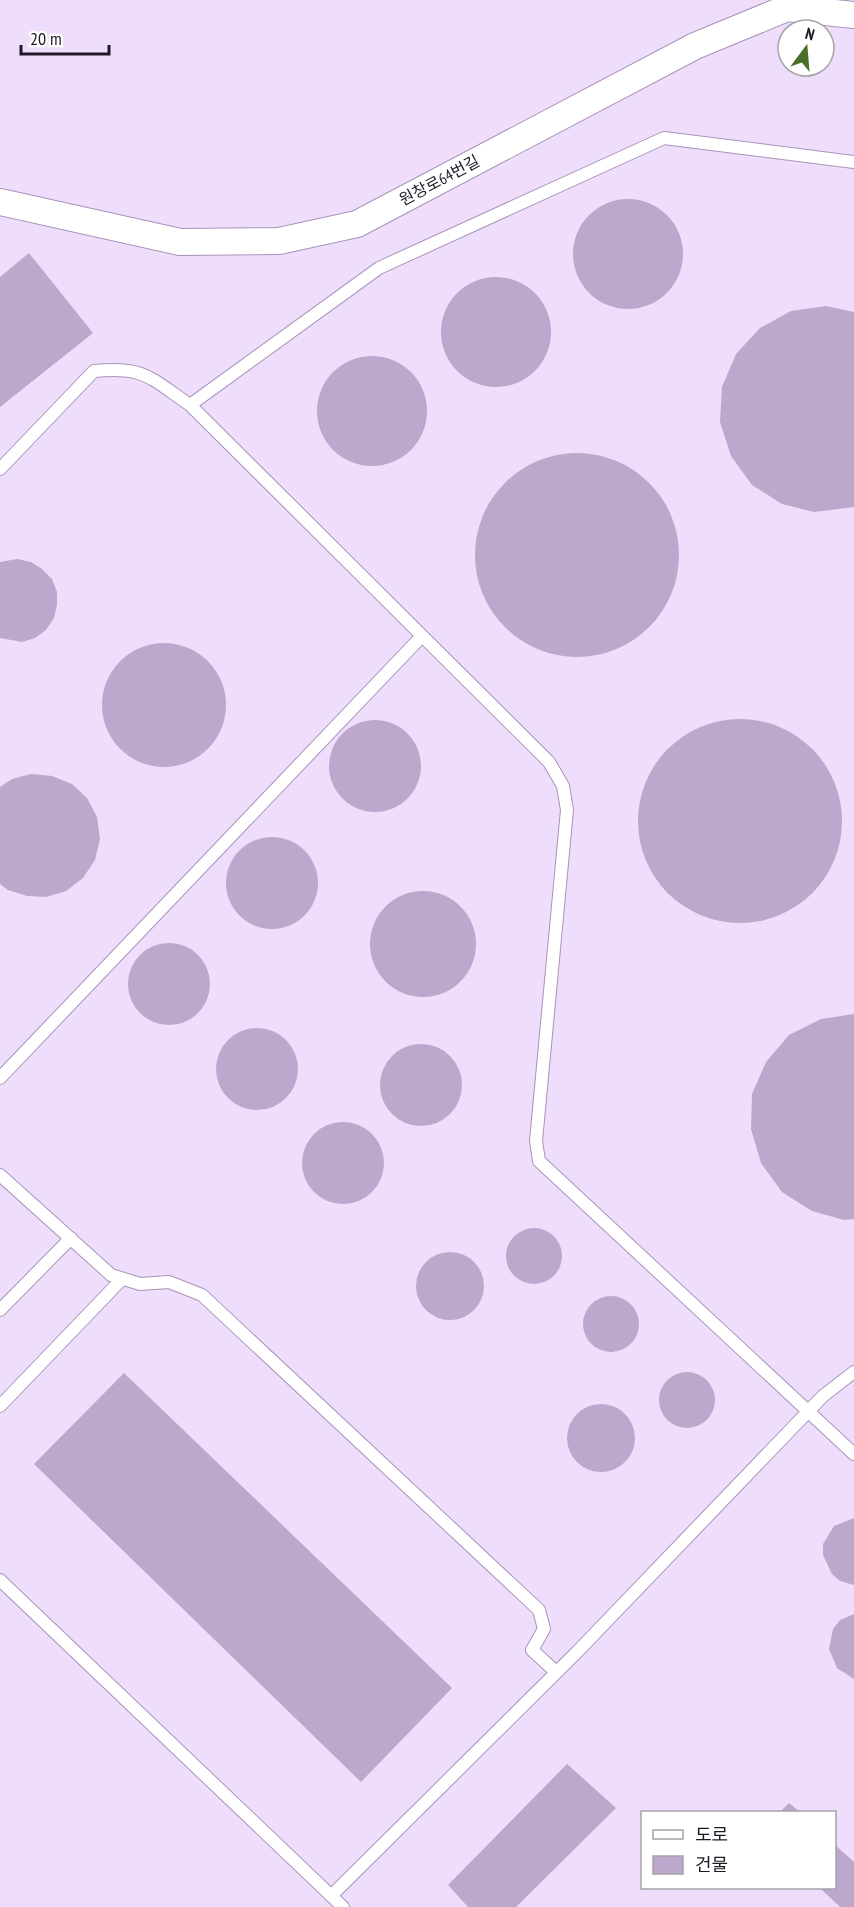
<svg xmlns="http://www.w3.org/2000/svg" width="854" height="1907" viewBox="0 0 854 1907" font-family="'PT Sans Narrow','Noto Sans KR',sans-serif">
	<style>
		.building { fill: #bda7cc }
		.lines { fill: none; stroke-linecap: round; stroke-linejoin: round }
		.lane-casing { stroke: #aa94b9; stroke-width: 14 }
		.street-casing { stroke: #aa94b9; stroke-width: 28 }
		.lane { stroke: #fff; stroke-width: 12 }
		.street { stroke: #fff; stroke-width: 26 }
		.labels { text-anchor: middle; dominant-baseline: central; stroke-width: 4.5; stroke-linejoin: round; paint-order: stroke }
		.street-label { font-size: 16px; fill: #201826; stroke: #fff }
	</style>
	<rect width="100%" height="100%" fill="#efddfc"/>
	<path class="building" d="M573 254a55 55 0 1 1 110 0a55 55 0 1 1-110 0Z
		M29,253L93,333L0,407V277Z
		M441 332a55 55 0 1 1 110 0a55 55 0 1 1-110 0Z
		M826,306L854,312V507L814,512L782,504L752,485L731,456L720,422L722,387L736,354L760,328L791,311Z
		M317 411a55 55 0 1 1 110 0a55 55 0 1 1-110 0Z
		M475 555a102 102 0 1 1 204 0a102 102 0 1 1-204 0Z
		M17,559L31,562L42,569L52,579L57,592V605L54,618L46,630L35,638L22,642L0,638V562Z
		M102 705a62 62 0 1 1 124 0a62 62 0 1 1-124 0Z
		M638 821a102 102 0 1 1 204 0a102 102 0 1 1-204 0Z
		M329 766a46 46 0 1 1 92 0a46 46 0 1 1-92 0Z
		M31,774L52,776L72,784L87,798L97,817L100,839L95,860L83,878L66,891L46,897L27,896L8,890L0,884V787L12,779Z
		M226 883a46 46 0 1 1 92 0a46 46 0 1 1-92 0Z
		M370 944a53 53 0 1 1 106 0a53 53 0 1 1-106 0Z
		M128 984a41 41 0 1 1 82 0a41 41 0 1 1-82 0Z
		M854,1014V1219L844,1220L812,1211L782,1192L761,1163L751,1129L752,1094L766,1062L789,1035L821,1019Z
		M216 1069a41 41 0 1 1 82 0a41 41 0 1 1-82 0Z
		M380 1085a41 41 0 1 1 82 0a41 41 0 1 1-82 0Z
		M302 1163a41 41 0 1 1 82 0a41 41 0 1 1-82 0Z
		M506 1256a28 28 0 1 1 56 0a28 28 0 1 1-56 0Z
		M416 1286a34 34 0 1 1 68 0a34 34 0 1 1-68 0Z
		M583 1324a28 28 0 1 1 56 0a28 28 0 1 1-56 0Z
		M659 1400a28 28 0 1 1 56 0a28 28 0 1 1-56 0Z
		M124,1373L452,1688L361,1782L34,1464Z
		M567 1438a34 34 0 1 1 68 0a34 34 0 1 1-68 0Z
		M854,1518V1585L840,1581L832,1574L823,1555V1544L834,1526Z
		M854,1614V1679L837,1668L829,1649L833,1629L840,1620Z
		M567,1764L616,1808L516,1907H468L448,1885Z
		M789,1803L800,1812H780Z
		M834,1844L854,1862V1907H840L820,1888H834Z"/>
	<g class="lines">
		<g class="lane-casing">
			<path id="lane" d="M190,405L379,268L664,138L854,162
				M0,469L94,371C145,366 150,378 190,405L549,762L563,786L567,810L536,1141L539,1161L854,1454
				M0,1078L422,636
				M0,1175L111,1275L140,1284L169,1282L202,1295L539,1610L544,1629L532,1650L556,1672
				M0,1310L71,1238
				M0,1406L122,1279
				M0,1580L343,1907
				M331,1896L578,1651L823,1396L854,1372"/>
		</g>
		<g class="street-casing">
			<path id="street" d="M0,202L180,242L279,241L357,224L695,46L787,8L854,15"/>
		</g>
		<use href="#lane" class="lane"/>
		<use href="#street" class="street"/>
	</g>
	<g class="labels">
		<g class="street-label">
			<text transform="translate(439 180) rotate(-28)">원창로64번길</text>
		</g>
	</g>
	<rect x="641" y="1811" width="195" height="78" fill="#ffffff" stroke="#a6a3a8" stroke-width="1.5"/>
	<rect x="653" y="1830" width="30" height="9" fill="#ffffff" stroke="#a6a3a8" stroke-width="1.5"/>
	<text x="695" y="1841" font-size="18" fill="#201826">도로</text>
	<rect x="653" y="1856" width="30" height="18" fill="#bda7cc" stroke="#a6a3a8" stroke-width="1.5"/>
	<text x="695" y="1871" font-size="18" fill="#201826">건물</text>
	<g transform="translate(806 48) rotate(16)"><circle r="28" fill="#ffffff" stroke="#a6a3a8" stroke-width="1.5"/>
	<path d="M0-4.5L10 22L0 15L-10 22Z" fill="#4c6f28"/>
	<text y="-9" font-size="16" font-weight="bold" text-anchor="middle" fill="#201826">N</text>
	</g>
	<path d="M21 45v9h88v-9" fill="none" stroke="#201826" stroke-width="3"/>
	<text x="30" y="45" font-size="18" fill="#201826" stroke="#ffffff" stroke-width="4.5" paint-order="stroke">20 m</text>
</svg>
